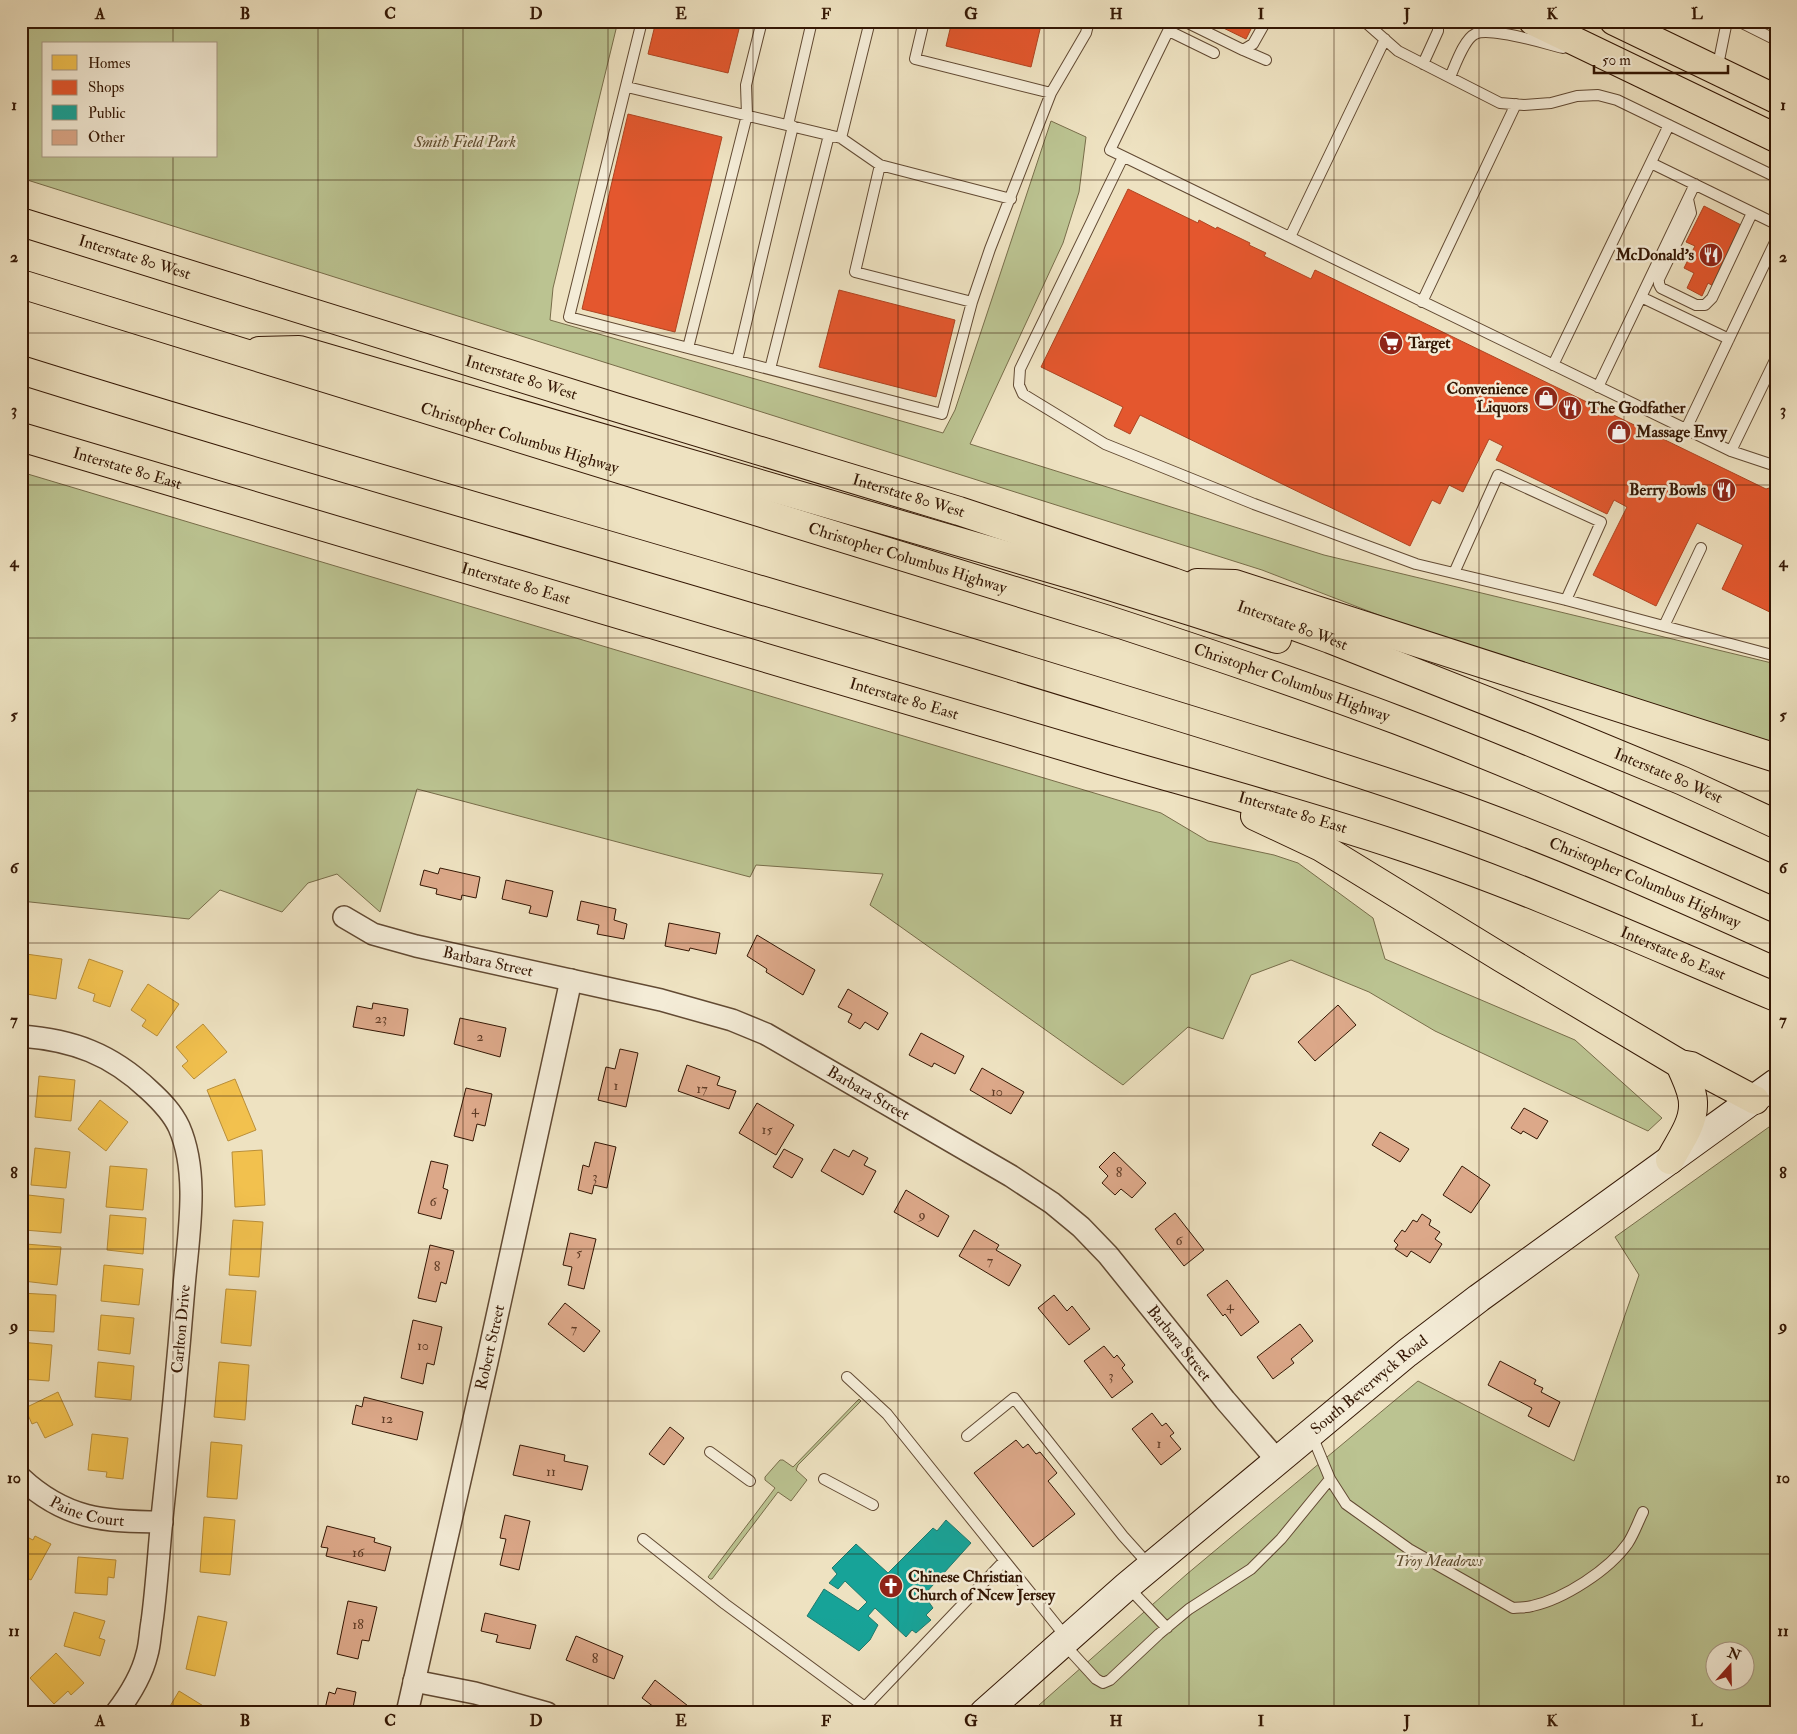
<svg xmlns="http://www.w3.org/2000/svg" width="1797" height="1734" viewBox="0 0 1797 1734" font-family="'IM FELL Double Pica',serif">
	<style>
		.green { fill: #bbc391; stroke: #786d4a; fill-rule: evenodd }
		.homes { fill: #f2c14e; stroke: #b98e38 }
		.shops { fill: #e4572e; stroke: #af4421 }
		.public { fill: #17a398; stroke: #20796c }
		.building { fill: #dca889; stroke: #341704 }
		.lines { fill: none; stroke-linecap: round; stroke-linejoin: round }
		.service-casing { stroke: #624a33; stroke-width: 12 }
		.minor-casing { stroke: #624a33; stroke-width: 24 }
		.secondary-casing { stroke: #341704; stroke-width: 30 }
		.trunk-casing { stroke: #341704; stroke-width: 30 }
		.motorway-casing { stroke: #341704; stroke-width: 30 }
		.service { stroke: #f4ecd7; stroke-width: 10 }
		.minor { stroke: #f4ecd7; stroke-width: 21 }
		.secondary { stroke: #f4ecd7; stroke-width: 28 }
		.trunk { stroke: #eee2c1; stroke-width: 28 }
		.motorway { stroke: #eee2c1; stroke-width: 28 }
		.grid { fill: none; stroke: #341704; stroke-width: 1; stroke-opacity: 0.55 }
		.labels { text-anchor: middle; dominant-baseline: central; stroke-width: 5; stroke-linejoin: round; paint-order: stroke }
		.number-label { font-size: 14px; fill: #5e3b25 }
		.park-label { font-size: 16px; font-style: italic; fill: #5c4b2e; stroke: #f4ecd7 }
		.poi-label { font-size: 16px; font-weight: bold; fill: #341704; stroke: #f4ecd7; text-anchor: start }
		.street-label { font-size: 16px; fill: #341704; stroke: #f4ecd7 }
		.neatline { fill: none; stroke: #341704; stroke-width: 2 }
		.grid-label { font-size: 16px; text-anchor: middle; font-weight: bold; fill: #341704 }
	</style>
	<rect width="100%" height="100%" fill="#eee2c1"/>
	<filter id="stains"><feTurbulence type="fractalNoise" baseFrequency=".004" numOctaves="4"/><feColorMatrix values="0 0 0 0 .2 0 0 0 0 .09 0 0 0 0 .02 0 0 0 .5 -.17"/></filter>
	<radialGradient id="worn" r=".72"><stop offset=".6" stop-color="#630" stop-opacity="0"/><stop offset="1" stop-color="#630" stop-opacity=".3"/></radialGradient>
	<path class="green" d="M21,21H618L553,288L550,320L943,433L955,410L1051,121L1086,137L1079,192L1063,243L970,444L1324,555L1776,664V746L1477,653L1262,570L21,178ZM44,44H216V156H44Z
		M21,472L1161,813L1208,841L1274,855L1298,863L1373,918L1385,959L1575,1040L1662,1118L1648,1131L1435,1031L1369,992L1291,960L1251,975L1223,1039L1188,1027L1123,1085L870,905L883,874L756,865L750,877L417,789L380,912L337,874L308,883L282,912L220,890L189,919L21,901Z
		M1776,1122V1713H1030L1187,1574L1418,1381L1574,1461L1639,1275L1615,1237ZM1714,1652H1744V1682H1714Z
		M859,1399L861,1401L798,1465L796,1470L807,1480L791,1501L778,1492L712,1579H710L708,1577L775,1488L765,1480V1477L780,1460H783L793,1467Z"/>
	<path class="homes" d="M26,954L62,959L56,999L21,993Z
		M89,959L123,971L110,1007L93,1001L95,994L78,988Z
		M148,984L179,1004L157,1036L142,1026L146,1020L131,1010Z
		M203,1024L227,1052L194,1079L182,1066L188,1061L176,1047Z
		M39,1076L75,1080L71,1121L35,1117Z
		M235,1079L256,1130L228,1141L207,1090Z
		M100,1100L128,1122L106,1151L78,1129Z
		M35,1148L70,1152L66,1188L31,1185Z
		M262,1150L265,1205L235,1207L232,1152Z
		M110,1166L147,1169L143,1210L106,1207Z
		M28,1195L64,1199L61,1233L24,1230Z
		M110,1215L146,1218L143,1254L107,1250Z
		M233,1220L263,1222L259,1277L229,1275Z
		M26,1244L61,1247L57,1285L23,1281Z
		M104,1265L143,1269L139,1305L101,1301Z
		M226,1289L256,1291L251,1346L221,1343Z
		M21,1293L56,1295L54,1332L21,1330Z
		M101,1315L134,1318L130,1354L98,1350Z
		M21,1342L52,1345L49,1381L21,1379Z
		M98,1362L134,1366L131,1400L95,1397Z
		M219,1362L249,1365L245,1420L214,1417Z
		M58,1392L73,1425L45,1438L37,1422L32,1424L25,1408Z
		M92,1434L128,1438L123,1479L106,1477L107,1472L88,1470Z
		M211,1442L242,1445L237,1499L207,1497Z
		M204,1517L235,1520L230,1575L200,1572Z
		M21,1534L33,1540L35,1536L51,1544L31,1580L21,1575Z
		M78,1557L116,1560L114,1578L108,1577L107,1595L75,1593Z
		M74,1612L105,1621L99,1638L105,1640L100,1656L64,1646Z
		M198,1616L227,1622L215,1676L186,1669Z
		M56,1653L84,1683L71,1695L68,1691L54,1704L30,1678Z
		M21,1685H22L27,1713H21Z
		M179,1691L205,1707L201,1713H166Z"/>
	<path class="shops" d="M656,21H741L728,73L648,54Z
		M952,21H1042L1031,67L946,46Z
		M1209,21H1255L1246,39Z
		M628,114L722,137L675,332L582,309Z
		M1128,189L1198,223L1199,220L1216,229L1217,227L1250,243L1249,245L1266,253L1264,256L1311,279L1315,270L1766,489L1776,486V615L1722,589L1743,545L1697,523L1656,606L1593,575L1627,507L1614,500L1607,514L1496,460L1503,446L1489,439L1463,492L1449,485L1440,504L1432,500L1410,546L1140,415L1130,434L1114,426L1123,407L1041,367Z
		M1704,206L1741,225L1730,247L1734,249L1727,263L1723,261L1719,270L1723,272L1715,287L1708,283L1702,296L1687,288L1694,273L1684,268L1695,246L1686,242Z
		M839,290L955,320L936,397L819,367Z"/>
	<path class="public" d="M946,1520L971,1543L924,1595L933,1608L926,1615L931,1620L916,1633L912,1630L906,1637L875,1608L868,1616L878,1625L870,1640L859,1651L807,1616L824,1589L858,1611L867,1602L845,1581L838,1589L829,1583L837,1574L832,1568L856,1544L888,1573L933,1528L937,1531Z"/>
	<path class="building" d="M440,868L480,877L476,898L462,895L461,900L436,894L437,889L420,885L424,870L438,874Z
		M506,880L553,891L547,917L529,913L531,906L502,899Z
		M581,901L616,909L614,920L627,924L624,939L597,934L599,925L577,920Z
		M669,923L720,933L716,954L690,948L689,951L665,946Z
		M757,935L815,970L803,995L766,972L767,969L747,956Z
		M848,989L888,1013L878,1030L865,1022L860,1029L848,1022L852,1014L838,1007Z
		M373,1003L408,1009L404,1036L353,1027L357,1006L372,1009Z
		M1338,1005L1356,1025L1315,1061L1298,1042Z
		M460,1018L506,1028L500,1057L454,1044Z
		M921,1033L964,1056L955,1074L934,1063L932,1067L909,1055Z
		M620,1049L638,1053L626,1107L598,1100L606,1067L615,1069Z
		M687,1065L720,1077L717,1085L736,1091L729,1109L678,1091Z
		M982,1068L1024,1092L1011,1114L970,1090Z
		M466,1088L492,1094L485,1126L477,1124L473,1141L454,1136Z
		M757,1103L794,1125L776,1155L739,1133Z
		M1524,1108L1548,1121L1537,1139L1523,1131L1521,1134L1511,1128Z
		M1380,1132L1409,1149L1400,1162L1372,1145Z
		M595,1142L616,1147L607,1188L594,1185L592,1194L578,1190L583,1165L589,1167Z
		M784,1149L803,1159L792,1178L773,1167Z
		M834,1149L849,1157L853,1150L868,1158L864,1165L876,1171L863,1195L821,1171Z
		M1114,1152L1146,1183L1132,1198L1121,1189L1115,1195L1102,1183L1108,1176L1099,1167Z
		M431,1161L448,1165L443,1188L448,1190L441,1219L418,1213Z
		M1462,1166L1490,1185L1471,1213L1443,1195Z
		M906,1190L949,1216L938,1237L894,1212Z
		M1175,1213L1204,1250L1184,1266L1155,1229Z
		M1422,1214L1431,1220L1429,1225L1440,1232L1435,1239L1442,1244L1430,1263L1411,1251L1407,1257L1395,1249L1398,1245L1394,1241L1402,1230L1405,1232L1413,1220L1417,1222Z
		M974,1230L999,1245L996,1250L1021,1265L1009,1286L959,1256Z
		M570,1233L596,1239L584,1289L568,1285L572,1267L563,1265Z
		M430,1245L454,1251L446,1284L441,1282L436,1302L418,1298Z
		M1227,1280L1259,1322L1241,1336L1225,1314L1223,1316L1207,1295Z
		M1054,1295L1067,1311L1072,1306L1090,1329L1069,1345L1038,1308Z
		M565,1303L600,1331L584,1352L548,1324Z
		M413,1320L442,1327L434,1365L427,1363L423,1384L401,1378Z
		M1300,1324L1313,1341L1291,1359L1294,1363L1273,1379L1257,1357Z
		M1104,1346L1114,1358L1117,1355L1125,1365L1122,1368L1133,1382L1112,1398L1084,1361Z
		M1500,1361L1536,1380L1534,1384L1543,1388L1541,1392L1560,1402L1549,1427L1528,1416L1532,1408L1488,1385Z
		M364,1397L423,1412L417,1440L352,1424L356,1405L362,1407Z
		M1152,1413L1162,1426L1166,1423L1174,1433L1170,1436L1181,1449L1161,1465L1132,1429Z
		M670,1427L684,1438L664,1465L649,1454Z
		M1016,1440L1023,1448L1028,1444L1036,1454L1040,1452L1057,1473L1048,1481L1075,1514L1033,1547L974,1473Z
		M520,1445L565,1455L564,1461L588,1466L582,1490L513,1475Z
		M505,1515L530,1521L519,1570L500,1565L506,1539L500,1538Z
		M327,1526L375,1538L374,1542L391,1547L385,1571L326,1556L328,1548L321,1547Z
		M348,1601L377,1607L369,1641L362,1640L358,1659L337,1654Z
		M485,1613L536,1625L530,1649L496,1642L498,1635L481,1631Z
		M576,1636L623,1656L614,1679L566,1660Z
		M655,1680L697,1713H662L642,1698Z
		M337,1688L356,1692L352,1713H324L329,1692L335,1694Z"/>
	<g class="lines">
		<g class="service-casing">
			<path id="service" d="M642,21L569,317L942,414L972,302L990,249L1051,93L1086,33L1089,21
				M924,21L915,59L1051,93
				M1173,21L1110,150L1731,451L1776,466
				M1184,21L1243,50L1253,44L1266,21
				M1364,21L1398,51L1500,103L1524,105L1551,103L1577,96L1598,95L1617,100L1776,177
				M1738,21L1776,40
				M1169,31L1214,53
				M1243,50L1266,60
				M1423,64L1438,31V21
				M1717,70L1727,21
				M1450,77C1455,66 1464,39 1475,34C1490,26 1546,44 1563,48
				M627,87L841,138L880,165L1011,199
				M788,125L812,21
				M841,138L870,21
				M1123,157L1020,369L1019,385L1023,394L1105,444L1254,504L1416,564L1566,600L1776,656
				M1651,163L1776,224
				M880,165L855,272L972,302
				M1688,199L1691,213L1659,279V284L1661,288L1696,305H1705L1712,298L1752,213
				M1290,237L1385,39
				M1641,297L1729,339
				M1422,302L1516,104
				M688,348L747,115L746,85L762,21
				M737,361L793,126
				M1553,365L1669,125
				M770,369L829,135
				M1598,387L1695,184
				M1686,429L1776,240
				M1731,451L1776,358
				M1454,573L1498,475L1601,522L1566,600
				M1664,626L1701,548
				M847,1377L887,1414L1066,1637
				M1311,1433L1330,1479L1346,1504L1409,1549L1513,1608C1519,1607 1526,1608 1532,1606C1564,1599 1609,1570 1628,1543C1634,1534 1638,1522 1643,1512
				M967,1436L1014,1398L1123,1536L1150,1566
				M710,1452L750,1481
				M824,1479L873,1505
				M643,1539L725,1604L873,1713
				M1128,1587L1167,1628
				M1063,1643L1096,1679L1103,1683L1110,1680L1159,1634L1189,1609L1251,1569L1281,1539L1330,1479
				M865,1707L1004,1561"/>
		</g>
		<g class="minor-casing">
			<g id="minor">
				<path id="s1" d="M344,917L373,934L416,946L661,1000L732,1020L766,1034L1011,1176L1052,1203L1081,1227L1108,1255L1225,1400L1277,1460"/>
				<path d="M21,1036C73,1040 111,1054 149,1090C161,1101 172,1112 179,1127C200,1175 188,1237 184,1287C178,1361 171,1435 163,1508C159,1546 157,1585 152,1622C150,1633 150,1644 147,1654C142,1675 129,1696 116,1713"/>
				<path id="s2" d="M21,1478C65,1519 104,1522 162,1522"/>
				<path d="M414,1681L475,1693L547,1713"/>
				<path id="s3" d="M407,1713L487,1362L571,980"/>
			</g>
		</g>
		<g class="secondary-casing">
			<g id="secondary">
				<path id="s4" d="M984,1713L1127,1586L1407,1353L1479,1298L1776,1083"/>
			</g>
		</g>
		<g class="trunk-casing">
			<path id="trunk" d="M1533,21L1776,138
				M1614,21L1776,99"/>
		</g>
		<g class="motorway-casing">
			<g id="motorway">
				<path id="s5" d="M21,222L618,408L959,511L1173,582L1330,639L1538,721L1683,781L1776,824"/>
				<path id="s6" d="M21,284L1105,619C1203,651 1301,684 1397,720C1526,769 1651,825 1776,881"/>
				<path d="M259,351L299,350L1087,579L1193,612L1277,639"/>
				<path id="s7" d="M21,370C352,474 686,565 1017,667C1153,709 1290,749 1424,795C1544,836 1660,888 1776,940"/>
				<path id="s8" d="M21,437L1110,760C1207,788 1304,814 1400,846C1528,888 1651,945 1776,997"/>
				<path d="M1197,583L1235,584L1776,758"/>
				<path d="M1255,816L1321,847L1502,958L1680,1064L1691,1066L1755,1100"/>
				<path d="M1670,1160C1678,1144 1693,1125 1693,1106C1694,1092 1685,1077 1680,1064"/>
			</g>
		</g>
		<use href="#service" class="service"/>
		<use href="#minor" class="minor"/>
		<use href="#secondary" class="secondary"/>
		<use href="#trunk" class="trunk"/>
		<use href="#motorway" class="motorway"/>
	</g>
	<path class="grid" d="M173,21V44M318,21V1713M463,21V1713M608,21V1713M753,21V1713M898,21V1713M1044,21V1713M1189,21V1713M1334,21V1713M1479,21V1713M1624,21V1713M173,156V1713M21,180H1776M21,333H1776M21,485H1776M21,638H1776M21,791H1776M21,943H1776M21,1096H1776M21,1249H1776M21,1401H1776M21,1554H1776"/>
	<defs>
		<g id="restaurant-disc" transform="scale(1.25)"><circle r="9.5" fill="#8f2418" stroke="#f4ecd7"/><path d="M-5-6h1v4h1v-4h1v4h1v-4h1v5L-1.5 .5V6h-2V.5L-5-1ZM5-6V6H3V1.5H1.5Q1.5-4 5-6Z" fill="#fff"/></g>
		<g id="supermarket-disc" transform="scale(1.25)"><circle r="9.5" fill="#8f2418" stroke="#f4ecd7"/><path d="M-6-5.5h2.5l.6 2H6L4.5 2H-2.5L-4.4-4H-6ZM-1.5 3.2a1.3 1.3 0 1 0 .1 0ZM3 3.2a1.3 1.3 0 1 0 .1 0Z" fill="#fff"/></g>
		<g id="shop-disc" transform="scale(1.25)"><circle r="9.5" fill="#8f2418" stroke="#f4ecd7"/><path d="M-5-2.5h2.3a2.7 3.5 0 0 1 5.4 0H5L5.5 6h-11ZM-1.5-2.5h3a1.5 2.3 0 0 0-3 0Z" fill="#fff"/></g>
		<g id="church-disc" transform="scale(1.25)"><circle r="9.5" fill="#8f2418" stroke="#f4ecd7"/><path d="M-1.2-6h2.4v3.5h3.3v2.4h-3.3V6h-2.4V-.1h-3.3v-2.4h3.3Z" fill="#fff"/></g>
	</defs>
	<g fill-rule="evenodd">
		<use href="#restaurant-disc" x="1711" y="255"/>
		<use href="#supermarket-disc" x="1391" y="343"/>
		<use href="#shop-disc" x="1546" y="398"/>
		<use href="#restaurant-disc" x="1570" y="408"/>
		<use href="#shop-disc" x="1619" y="432"/>
		<use href="#restaurant-disc" x="1724" y="490"/>
		<use href="#church-disc" x="891" y="1586"/>
	</g>
	<g class="labels">
		<g class="number-label">
			<text x="381" y="1018">23</text>
			<text x="480" y="1036">2</text>
			<text x="616" y="1085">1</text>
			<text x="702" y="1088">17</text>
			<text x="997" y="1091">10</text>
			<text x="475" y="1109">4</text>
			<text x="767" y="1129">15</text>
			<text x="1119" y="1172">8</text>
			<text x="595" y="1176">3</text>
			<text x="433" y="1201">6</text>
			<text x="922" y="1214">9</text>
			<text x="1179" y="1240">6</text>
			<text x="579" y="1252">5</text>
			<text x="990" y="1260">7</text>
			<text x="437" y="1266">8</text>
			<text x="1230" y="1305">4</text>
			<text x="574" y="1328">7</text>
			<text x="423" y="1345">10</text>
			<text x="1111" y="1375">3</text>
			<text x="387" y="1418">12</text>
			<text x="1159" y="1443">1</text>
			<text x="551" y="1471">11</text>
			<text x="358" y="1552">16</text>
			<text x="358" y="1624">18</text>
			<text x="595" y="1658">8</text>
		</g>
		<g class="park-label">
			<text x="465" y="142">Smith Field Park</text>
			<text x="1439" y="1561">Troy Meadows</text>
		</g>
		<g class="poi-label">
			<text x="1694" y="255" text-anchor="end">McDonald's</text>
			<text x="1408" y="343">Target</text>
			<text x="1528" y="389" text-anchor="end">Convenience<tspan x="1528" dy="18">Liquors</tspan></text>
			<text x="1588" y="408">The Godfather</text>
			<text x="1636" y="432">Massage Envy</text>
			<text x="1706" y="490" text-anchor="end">Berry Bowls</text>
			<text x="908" y="1577">Chinese Christian<tspan x="908" dy="18">Church of Ncew Jersey</tspan></text>
		</g>
		<g class="street-label">
			<text stroke="none"><textPath href="#s5" startOffset="119">Interstate 80 West</textPath></text>
			<text stroke="none"><textPath href="#s5" startOffset="524">Interstate 80 West</textPath></text>
			<text stroke="none"><textPath href="#s6" startOffset="522">Christopher Columbus Highway</textPath></text>
			<text stroke="none"><textPath href="#s8" startOffset="111">Interstate 80 East</textPath></text>
			<text stroke="none"><textPath href="#s5" startOffset="929">Interstate 80 West</textPath></text>
			<text stroke="none"><textPath href="#s6" startOffset="928">Christopher Columbus Highway</textPath></text>
			<text stroke="none"><textPath href="#s8" startOffset="516">Interstate 80 East</textPath></text>
			<text stroke="none"><textPath href="#s5" startOffset="1334">Interstate 80 West</textPath></text>
			<text stroke="none"><textPath href="#s6" startOffset="1332">Christopher Columbus Highway</textPath></text>
			<text stroke="none"><textPath href="#s8" startOffset="921">Interstate 80 East</textPath></text>
			<text stroke="none"><textPath href="#s5" startOffset="1739">Interstate 80 West</textPath></text>
			<text stroke="none"><textPath href="#s8" startOffset="1326">Interstate 80 East</textPath></text>
			<text stroke="none"><textPath href="#s7" startOffset="1704">Christopher Columbus Highway</textPath></text>
			<text stroke="none"><textPath href="#s8" startOffset="1732">Interstate 80 East</textPath></text>
			<text stroke="none"><textPath href="#s1" startOffset="152">Barbara Street</textPath></text>
			<text stroke="none"><textPath href="#s1" startOffset="558">Barbara Street</textPath></text>
			<text transform="translate(181 1329) rotate(-85)">Carlton Drive</text>
			<text stroke="none"><textPath href="#s1" startOffset="962">Barbara Street</textPath></text>
			<text stroke="none"><textPath href="#s3" startOffset="375">Robert Street</textPath></text>
			<text stroke="none"><textPath href="#s4" startOffset="506">South Beverwyck Road</textPath></text>
			<text stroke="none"><textPath href="#s2" startOffset="76">Paine Court</textPath></text>
		</g>
	</g>
	<rect width="1797" height="1734" fill="none" stroke="#eee2c1" stroke-width="55"/>
	<rect x="42" y="42" width="175" height="115" fill="#f4ecd7" stroke="#a79783"/>
	<rect x="52" y="55" width="25" height="15" fill="#f2c14e" stroke="#a79783"/>
	<text x="88" y="68" font-size="15" fill="#341704">Homes</text>
	<rect x="52" y="80" width="25" height="15" fill="#e4572e" stroke="#a79783"/>
	<text x="88" y="92" font-size="15" fill="#341704">Shops</text>
	<rect x="52" y="105" width="25" height="15" fill="#17a398" stroke="#a79783"/>
	<text x="88" y="118" font-size="15" fill="#341704">Public</text>
	<rect x="52" y="130" width="25" height="15" fill="#dca889" stroke="#a79783"/>
	<text x="88" y="142" font-size="15" fill="#341704">Other</text>
	<g transform="translate(1730 1666) rotate(20)"><circle r="24" fill="#f4ecd7" stroke="#a79783"/>
	<path d="M0-4L9 19L0 12L-9 19Z" fill="#8f2418"/>
	<text y="-8" font-size="14" font-weight="bold" text-anchor="middle" fill="#341704">N</text>
	</g>
	<path d="M1594 65v8h134v-8" fill="none" stroke="#341704" stroke-width="2.5"/>
	<text x="1602" y="65" font-size="15" fill="#341704" stroke="#f4ecd7" stroke-width="4" paint-order="stroke">50 m</text>
	<rect x="28" y="28" width="1742" height="1678" class="neatline"/>
	<g class="grid-label">
		<text x="100" y="19">A</text>
		<text x="245" y="19">B</text>
		<text x="390" y="19">C</text>
		<text x="536" y="19">D</text>
		<text x="681" y="19">E</text>
		<text x="826" y="19">F</text>
		<text x="971" y="19">G</text>
		<text x="1116" y="19">H</text>
		<text x="1261" y="19">I</text>
		<text x="1407" y="19">J</text>
		<text x="1552" y="19">K</text>
		<text x="1697" y="19">L</text>
		<text x="14" y="110">1</text>
		<text x="1783" y="110">1</text>
		<text x="14" y="262">2</text>
		<text x="1783" y="262">2</text>
		<text x="14" y="415">3</text>
		<text x="1783" y="415">3</text>
		<text x="14" y="567">4</text>
		<text x="1783" y="567">4</text>
		<text x="14" y="720">5</text>
		<text x="1783" y="720">5</text>
		<text x="14" y="873">6</text>
		<text x="1783" y="873">6</text>
		<text x="14" y="1025">7</text>
		<text x="1783" y="1025">7</text>
		<text x="14" y="1178">8</text>
		<text x="1783" y="1178">8</text>
		<text x="14" y="1331">9</text>
		<text x="1783" y="1331">9</text>
		<text x="14" y="1483">10</text>
		<text x="1783" y="1483">10</text>
		<text x="14" y="1636">11</text>
		<text x="1783" y="1636">11</text>
		<text x="100" y="1726">A</text>
		<text x="245" y="1726">B</text>
		<text x="390" y="1726">C</text>
		<text x="536" y="1726">D</text>
		<text x="681" y="1726">E</text>
		<text x="826" y="1726">F</text>
		<text x="971" y="1726">G</text>
		<text x="1116" y="1726">H</text>
		<text x="1261" y="1726">I</text>
		<text x="1407" y="1726">J</text>
		<text x="1552" y="1726">K</text>
		<text x="1697" y="1726">L</text>
	</g>
	<rect width="100%" height="100%" filter="url(#stains)"/>
	<rect width="100%" height="100%" fill="url(#worn)"/>
</svg>
